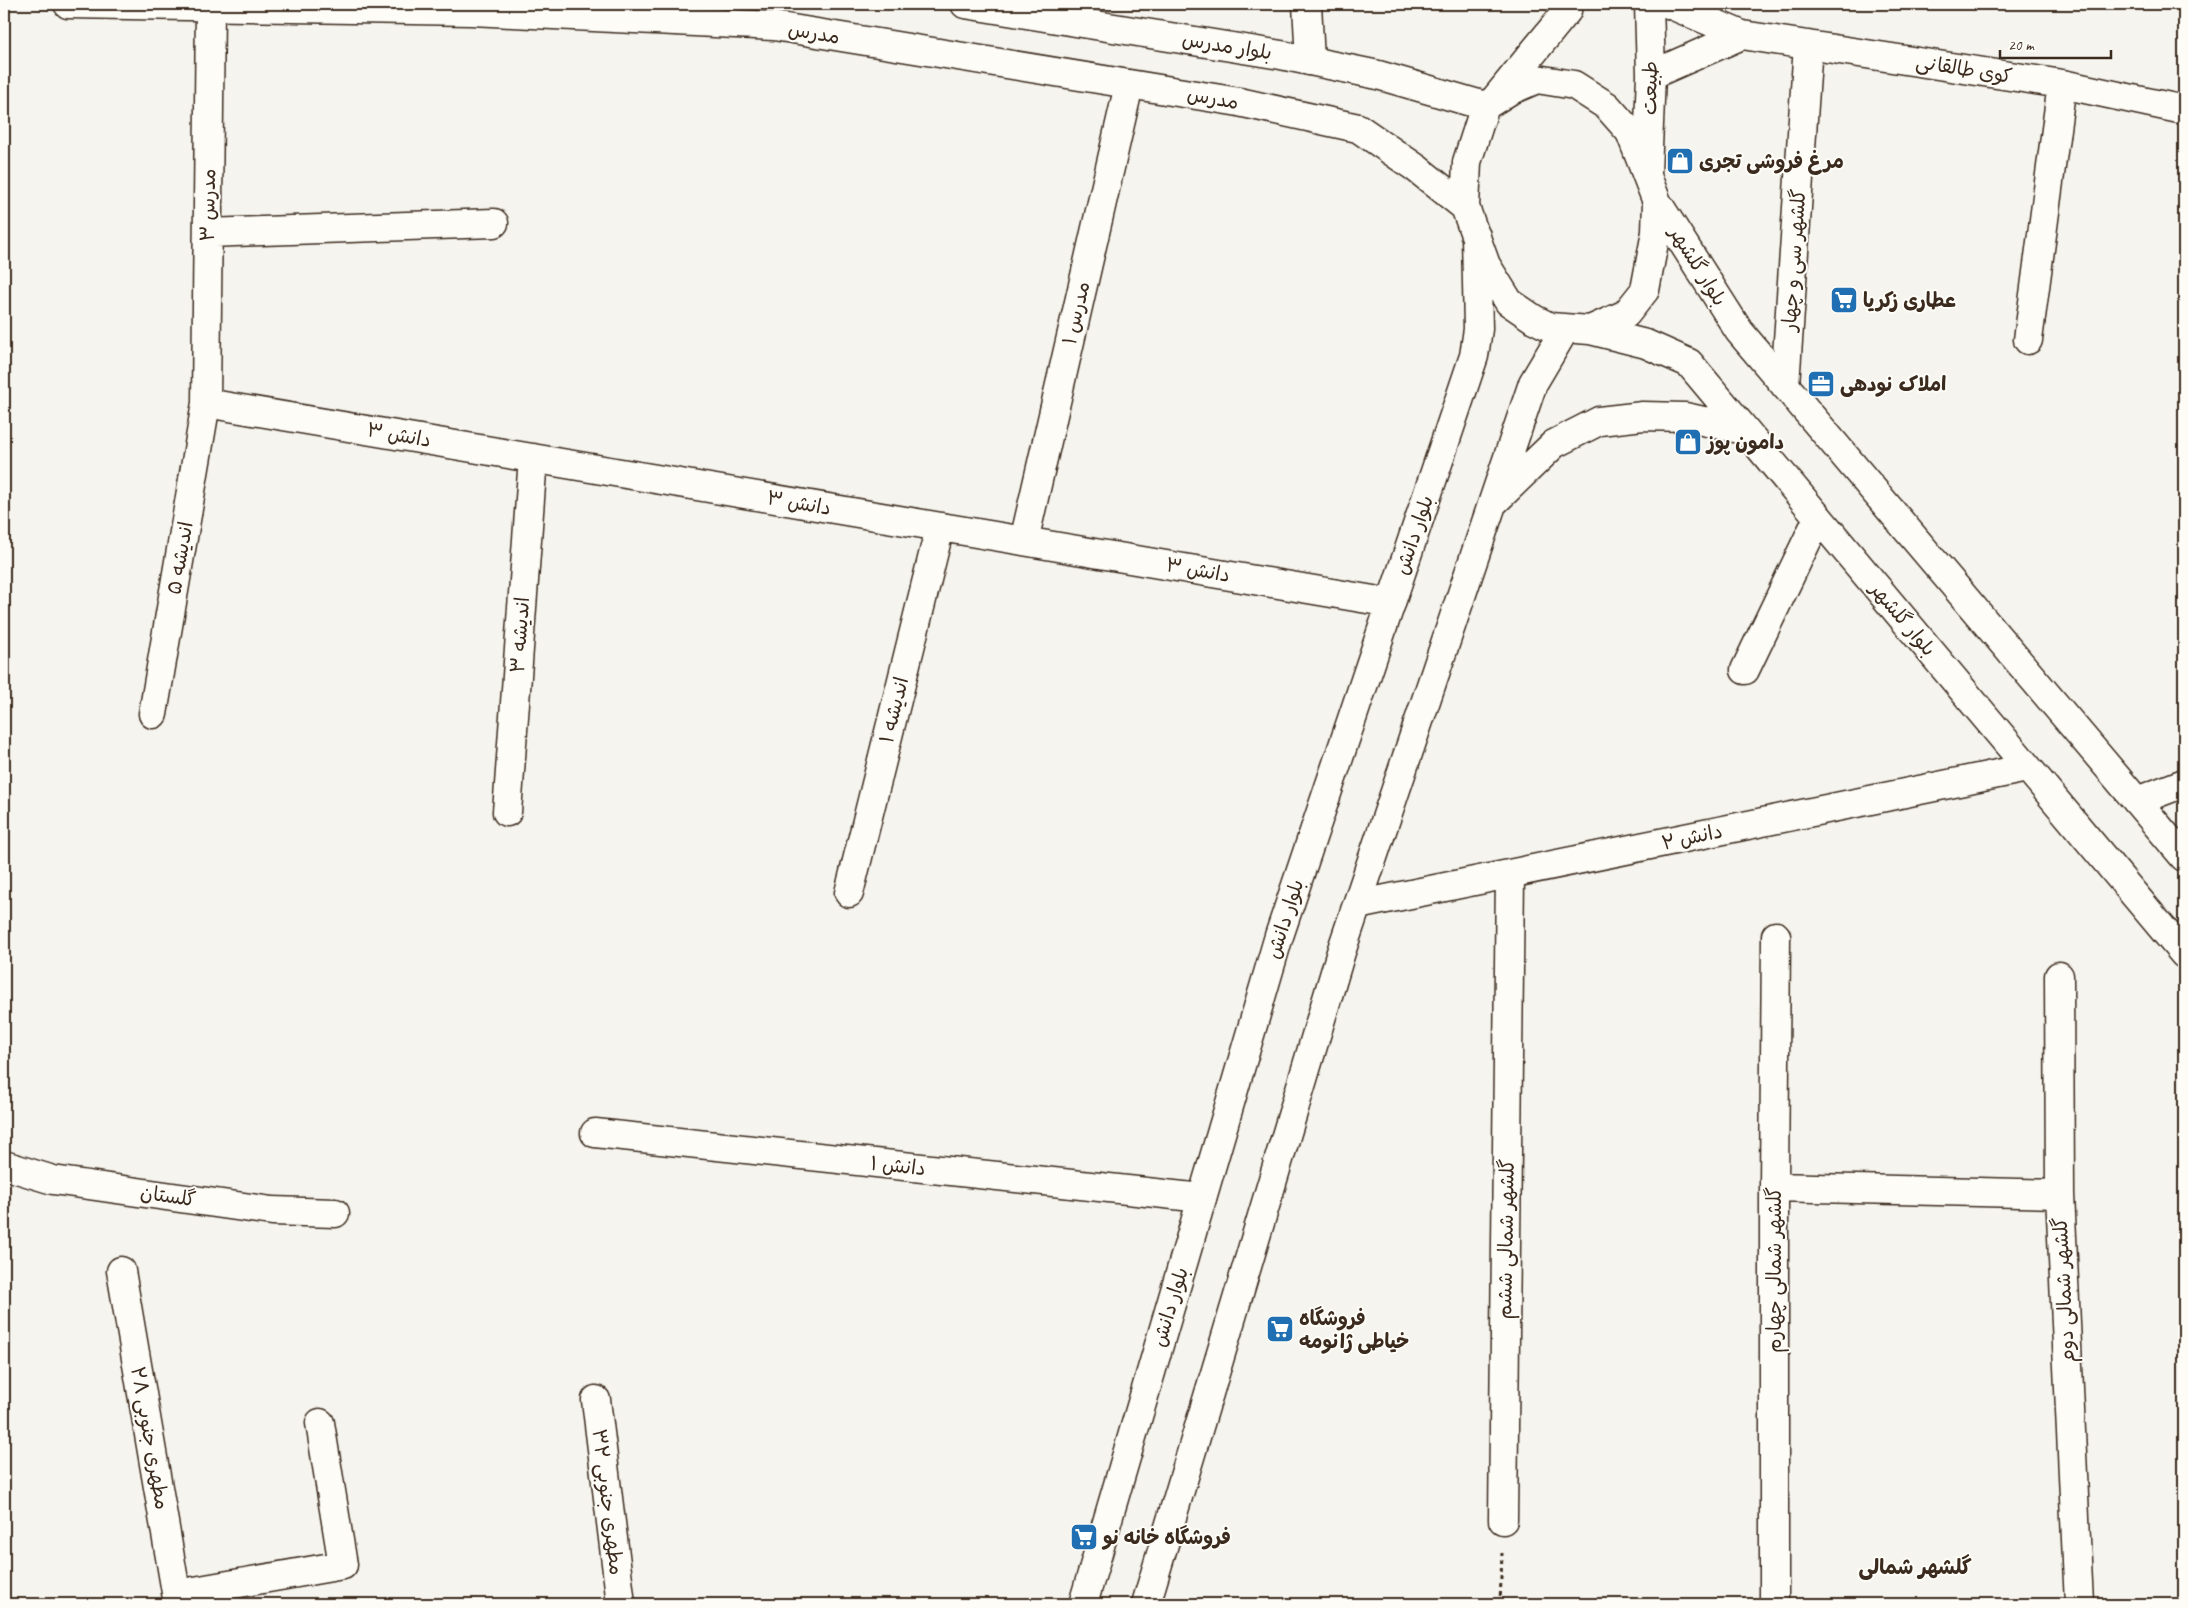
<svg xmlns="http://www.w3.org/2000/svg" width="2188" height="1608" viewBox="0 0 2188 1608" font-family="Caveat,'Playpen Sans Arabic',sans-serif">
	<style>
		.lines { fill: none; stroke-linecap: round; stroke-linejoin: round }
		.minor-casing { stroke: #3b2a1e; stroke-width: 31 }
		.major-casing { stroke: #3b2a1e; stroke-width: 31 }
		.path { stroke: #3b2a1e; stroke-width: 3; stroke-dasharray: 4 4; stroke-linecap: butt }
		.minor { stroke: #fdfcf7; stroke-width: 28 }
		.major { stroke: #fdfcf7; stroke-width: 28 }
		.labels { text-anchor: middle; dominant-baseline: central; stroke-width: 4; stroke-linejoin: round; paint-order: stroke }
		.street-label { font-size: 20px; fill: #3b2a1e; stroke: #fdfcf7 }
		.poi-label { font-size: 20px; font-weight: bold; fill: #3b2a1e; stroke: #fdfcf7; text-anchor: start }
		.neighbourhood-label { font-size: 21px; font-weight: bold; fill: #3b2a1e; stroke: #fdfcf7 }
	</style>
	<rect width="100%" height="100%" fill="#f5f4ee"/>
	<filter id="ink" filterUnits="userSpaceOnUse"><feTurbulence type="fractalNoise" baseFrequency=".02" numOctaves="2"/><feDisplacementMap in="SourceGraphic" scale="10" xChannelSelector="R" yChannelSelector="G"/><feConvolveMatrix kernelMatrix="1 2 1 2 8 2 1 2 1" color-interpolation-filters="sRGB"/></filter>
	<g filter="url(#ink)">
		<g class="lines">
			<g class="minor-casing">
				<path id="minor" d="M1307,4L1310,61
					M1669,4L1742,35L2062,84L2184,110
					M1651,75L1742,35
					M1496,98L1567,11L1568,4
					M1647,172L1651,75L1649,4
					M208,233L494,223
					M2028,340L2062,84
					M1785,385L1808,45
					M206,403L1391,603
					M1024,541L1129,85
					M1745,670L1818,518
					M153,714L206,403L210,6
					M2137,801L2184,783
					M507,812L533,458
					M849,893L940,527
					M1357,905L2027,768
					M2059,976L2060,1194L2079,1604
					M595,1133L1202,1198
					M4,1165L53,1180L272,1211L335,1213
					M1774,1187L2060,1194
					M121,1271L178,1604
					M596,1400L621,1604
					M1503,1520L1510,874
					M177,1594L343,1565L320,1423
					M1774,1604V1187L1776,936"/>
			</g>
			<g class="major-casing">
				<path id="major" d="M68,4L471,11L774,26L1239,102L1358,128L1416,168L1465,207
					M965,4L1281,55L1378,75L1485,106
					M1537,79L1574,85L1607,106L1630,132L1657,202L1656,232L1645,290L1626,314L1590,330L1550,327L1534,319L1509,302L1486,265L1465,207L1467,162L1485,106L1509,91Z
					M1657,202L1739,331L2184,857
					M1590,330L1646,344L1689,363L2184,954
					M1494,502L1554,444L1599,421L1643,416L1685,417L1744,430
					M1083,1604L1279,936L1474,356L1478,329L1476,236
					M1146,1604L1341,952L1533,383L1565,329"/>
			</g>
			<path class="path" d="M1500,1604L1502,1553"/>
			<use href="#minor" class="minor"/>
			<use href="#major" class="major"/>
		</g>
	</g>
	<defs>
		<g id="shop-square" transform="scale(1.4375)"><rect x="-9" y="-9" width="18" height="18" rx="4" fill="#1f6fb2" stroke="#fdfcf7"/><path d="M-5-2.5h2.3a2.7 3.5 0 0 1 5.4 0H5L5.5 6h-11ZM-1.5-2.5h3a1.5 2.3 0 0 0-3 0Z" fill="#fff"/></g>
		<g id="supermarket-square" transform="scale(1.4375)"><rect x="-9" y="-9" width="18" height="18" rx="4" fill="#1f6fb2" stroke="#fdfcf7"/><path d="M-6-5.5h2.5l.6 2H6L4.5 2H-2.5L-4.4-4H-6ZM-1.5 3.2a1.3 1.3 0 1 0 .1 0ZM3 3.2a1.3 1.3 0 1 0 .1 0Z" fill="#fff"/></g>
		<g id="office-square" transform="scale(1.4375)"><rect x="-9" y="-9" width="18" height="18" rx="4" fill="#1f6fb2" stroke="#fdfcf7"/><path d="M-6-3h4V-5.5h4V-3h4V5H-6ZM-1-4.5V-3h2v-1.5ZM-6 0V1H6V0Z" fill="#fff"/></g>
	</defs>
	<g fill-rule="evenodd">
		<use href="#shop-square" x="1680" y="161"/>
		<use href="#supermarket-square" x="1844" y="300"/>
		<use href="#office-square" x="1821" y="384"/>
		<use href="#shop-square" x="1688" y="442"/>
		<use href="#supermarket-square" x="1280" y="1329"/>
		<use href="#supermarket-square" x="1084" y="1537"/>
	</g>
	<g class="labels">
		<g class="street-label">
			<text transform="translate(814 33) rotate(9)">مدرس</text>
			<text transform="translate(1227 46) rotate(9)">بلوار مدرس</text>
			<text transform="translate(1964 69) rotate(9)">کوی طالقانی</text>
			<text transform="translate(1650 88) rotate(-89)">طبیعت</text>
			<text transform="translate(1213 98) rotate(10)">مدرس</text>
			<text transform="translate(208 205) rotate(-89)">مدرس ۳</text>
			<text transform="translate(1794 260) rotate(-86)">گلشهر سی و چهار</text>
			<text transform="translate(1698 266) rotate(58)">بلوار گلشهر</text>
			<text transform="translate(1076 313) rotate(-77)">مدرس ۱</text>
			<text transform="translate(399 435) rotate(10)">دانش ۳</text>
			<text transform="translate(799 503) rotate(10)">دانش ۳</text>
			<text transform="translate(1414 535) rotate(-71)">بلوار دانش</text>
			<text transform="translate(180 558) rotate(-80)">اندیشه ۵</text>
			<text transform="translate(1198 570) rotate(10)">دانش ۳</text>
			<text transform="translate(1903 619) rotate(50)">بلوار گلشهر</text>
			<text transform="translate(520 635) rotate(-86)">اندیشه ۳</text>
			<text transform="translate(894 710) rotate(-76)">اندیشه ۱</text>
			<text transform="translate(1692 837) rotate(-12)">۲ دانش</text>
			<text transform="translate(1285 919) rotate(-72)">بلوار دانش</text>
			<text transform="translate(898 1166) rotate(6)">دانش ۱</text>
			<text transform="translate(168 1196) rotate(8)">گلستان</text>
			<text transform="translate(1506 1239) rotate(-89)">گلشهر شمالی ششم</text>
			<text transform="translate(1774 1270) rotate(-90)">گلشهر شمالی چهارم</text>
			<text transform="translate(2064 1290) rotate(-93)">گلشهر شمالی دوم</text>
			<text transform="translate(1170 1307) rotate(-73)">بلوار دانش</text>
			<text transform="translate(150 1438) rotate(80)">۲۸ مطهری جنوبی</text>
			<text transform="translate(608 1502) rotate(83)">مطهری جنوبی ۳۲</text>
		</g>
		<g class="poi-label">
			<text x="1699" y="161">مرغ فروشی تجری</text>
			<text x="1863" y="300">عطاری زکریا</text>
			<text x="1840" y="384">املاک نودهی</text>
			<text x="1707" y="442">دامون پوز</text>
			<text x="1299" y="1318">فروشگاه<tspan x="1299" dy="23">خیاطی ژانومه</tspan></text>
			<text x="1103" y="1537">فروشگاه خانه نو</text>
		</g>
		<g class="neighbourhood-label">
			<text x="1915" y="1567">گلشهر شمالی</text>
		</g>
	</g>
	<rect width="2188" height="1608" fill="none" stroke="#fdfcf7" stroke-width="20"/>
	<rect x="10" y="10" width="2168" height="1588" fill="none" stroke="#3b2a1e" stroke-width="2" filter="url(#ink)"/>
	<path d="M2000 50v8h111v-8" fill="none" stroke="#3b2a1e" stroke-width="2.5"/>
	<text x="2008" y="50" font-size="15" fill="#3b2a1e" stroke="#fdfcf7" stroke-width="4" paint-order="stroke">20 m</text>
</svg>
